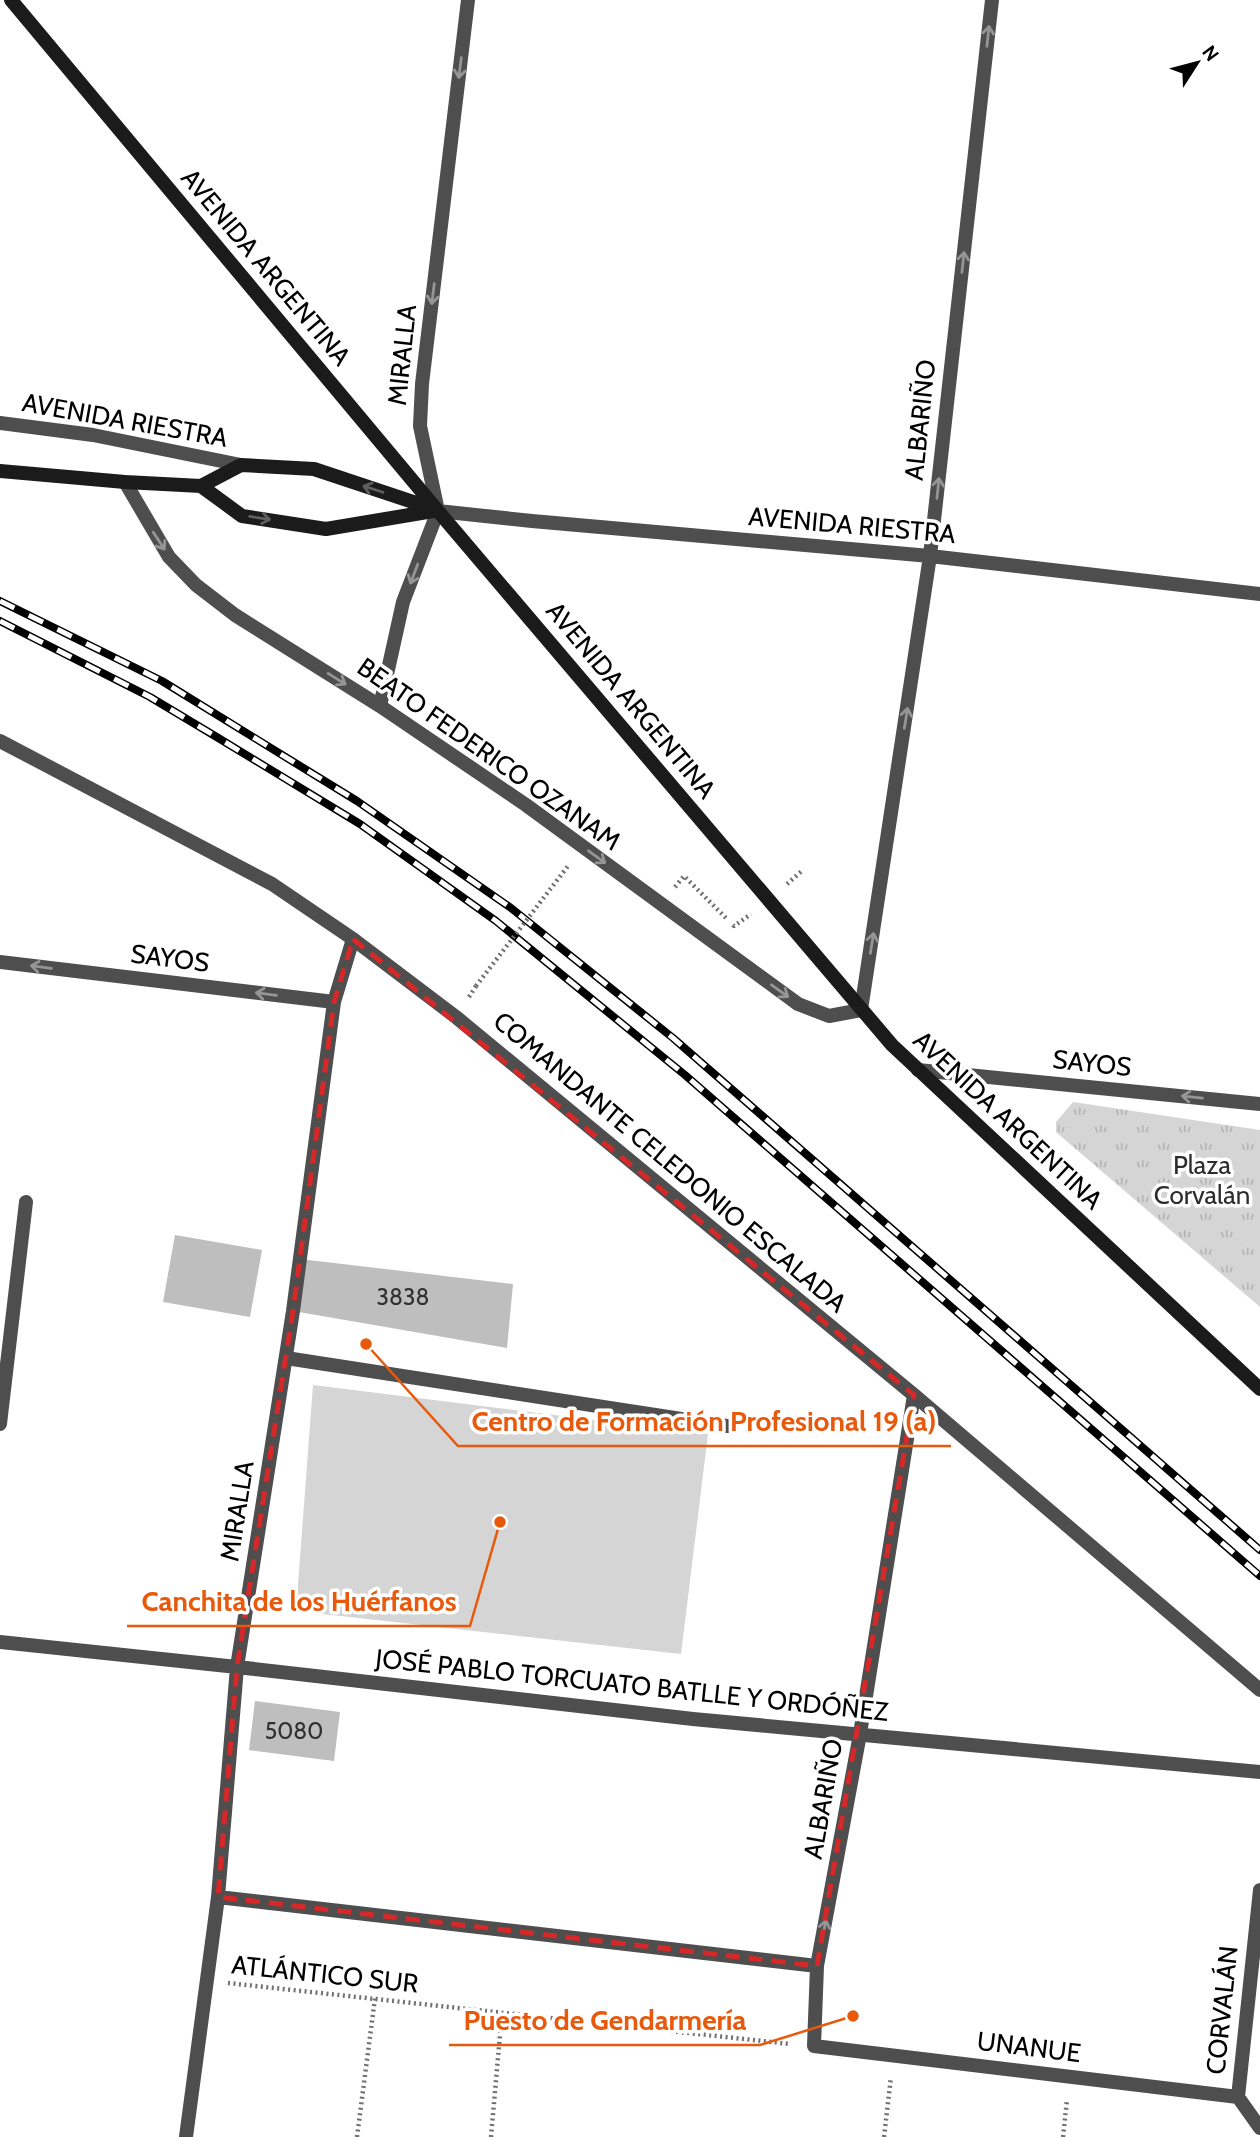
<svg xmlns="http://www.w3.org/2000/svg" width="1260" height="2137" viewBox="0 0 1260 2137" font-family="Cabin,sans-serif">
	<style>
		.park { fill: url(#park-tufts) }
		.pitch { fill: #d5d5d5 }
		.building { fill: #bebebe }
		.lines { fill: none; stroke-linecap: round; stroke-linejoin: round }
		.path { stroke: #707070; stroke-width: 4.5; stroke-dasharray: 2 3.5; stroke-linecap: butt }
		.service { stroke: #4e4e4e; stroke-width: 14 }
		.minor { stroke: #4e4e4e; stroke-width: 14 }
		.secondary { stroke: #1b1b1b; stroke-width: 14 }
		.rail-casing { stroke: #000; stroke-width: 8 }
		.rail { stroke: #fff; stroke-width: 5; stroke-dasharray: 16; stroke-linecap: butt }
		.path-bridge { stroke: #707070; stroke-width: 4.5; stroke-dasharray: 2 3.5; stroke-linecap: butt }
		.oneway { stroke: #959595 }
		.oneway2 { stroke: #5f5f5f }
		.marked { fill: none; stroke: #d62828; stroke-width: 5; stroke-dasharray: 14 9; stroke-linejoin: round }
		.labels { text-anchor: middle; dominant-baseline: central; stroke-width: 7; stroke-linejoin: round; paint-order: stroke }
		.number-label { font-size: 23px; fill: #303030 }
		.street-label { font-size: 26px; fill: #000; stroke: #fff }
		.park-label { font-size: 26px; fill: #2c2c2c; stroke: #fff }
		.leader { fill: none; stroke: #e8590c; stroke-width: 2.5 }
		.callout-dot { fill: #e8590c; stroke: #fff; stroke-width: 2.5 }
		.callout-label { font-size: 28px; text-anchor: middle; font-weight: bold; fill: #e8590c; stroke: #fff; stroke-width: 7; stroke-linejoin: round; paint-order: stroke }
	</style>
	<defs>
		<pattern id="park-tufts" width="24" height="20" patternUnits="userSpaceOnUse" patternTransform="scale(1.75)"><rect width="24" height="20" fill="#d5d5d5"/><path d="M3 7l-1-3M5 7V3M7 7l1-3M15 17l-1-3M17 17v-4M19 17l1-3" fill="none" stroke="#b5b5b5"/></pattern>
	</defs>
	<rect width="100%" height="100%" fill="#fff"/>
	<path class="park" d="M1073,1102L1260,1130V1307L1056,1132V1122Z"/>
	<path class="pitch" d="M313,1385L708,1434L681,1654L296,1611Z"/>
	<path class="building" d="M175,1235L262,1250L250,1317L163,1302Z
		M300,1259L513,1284L507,1348L293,1311Z
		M255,1701L340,1712L334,1761L249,1750Z"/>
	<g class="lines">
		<path class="path" d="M787,884L803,870
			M675,887L684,876L727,919
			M733,925L734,926L751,914
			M469,997L476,986
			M228,1983L790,2044
			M357,2137L375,1998
			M491,2137L502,2012
			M884,2137L891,2077
			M1063,2137L1067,2100"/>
		<path class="service" d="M286,1358L727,1426"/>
		<path class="minor" d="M0,423L93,435L241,465
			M125,482L169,557L196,585L235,615L380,706L526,805L798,1004L829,1016L861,1010L930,556L992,0
			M438,511L532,521L930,556L1260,594
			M380,706L403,602L438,511L420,426L422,384L468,0
			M0,741L272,884L353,939L456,1017L914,1395L1260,1690
			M0,962L334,1002
			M918,1070L1260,1104
			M914,1395L860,1734L817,1966L814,2046L1238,2097
			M0,1424L26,1202
			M0,1642L237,1667L693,1719L1260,1772
			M1260,1890L1238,2097L1260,2128
			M218,1897L817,1966
			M186,2137L218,1897L237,1667L293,1311L334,1002L353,939"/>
		<path class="secondary" d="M11,0L438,511L892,1045L1260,1389
			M0,471L125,482L201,486L241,465L314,469L437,510
			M201,486L242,516L326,529L433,511"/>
		<g class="rail-casing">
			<path id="rail" d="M0,601L162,681L357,801L511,908L673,1038L1260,1550
				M0,621L150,697L215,736L360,824L496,921L685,1075L1260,1576"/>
		</g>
		<use href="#rail" class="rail"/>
		<path class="path-bridge" d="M476,986L568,866"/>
	</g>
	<defs><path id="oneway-shaft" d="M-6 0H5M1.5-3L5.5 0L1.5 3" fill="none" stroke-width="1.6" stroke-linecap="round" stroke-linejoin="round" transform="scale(1.75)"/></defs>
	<g class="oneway">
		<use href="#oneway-shaft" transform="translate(988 36) rotate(-84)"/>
		<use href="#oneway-shaft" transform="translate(460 68) rotate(97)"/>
		<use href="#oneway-shaft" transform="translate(963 262) rotate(-84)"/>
		<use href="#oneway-shaft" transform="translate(433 294) rotate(97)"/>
		<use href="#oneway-shaft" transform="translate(938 488) rotate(-84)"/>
		<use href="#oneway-shaft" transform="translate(159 541) rotate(57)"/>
		<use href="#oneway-shaft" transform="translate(414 574) rotate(111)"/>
		<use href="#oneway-shaft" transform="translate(337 679) rotate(32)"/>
		<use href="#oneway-shaft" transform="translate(906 718) rotate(-81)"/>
		<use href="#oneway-shaft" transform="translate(597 857) rotate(36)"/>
		<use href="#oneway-shaft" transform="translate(872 943) rotate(-81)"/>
		<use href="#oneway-shaft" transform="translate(41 967) rotate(-173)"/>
		<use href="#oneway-shaft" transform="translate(780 991) rotate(36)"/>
		<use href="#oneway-shaft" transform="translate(266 994) rotate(-173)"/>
		<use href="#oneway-shaft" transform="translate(1192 1097) rotate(-174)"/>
		<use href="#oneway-shaft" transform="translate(824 1930) rotate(-79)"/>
	</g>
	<g class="oneway2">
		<use href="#oneway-shaft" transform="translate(373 489) rotate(-162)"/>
		<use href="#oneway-shaft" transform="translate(260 518) rotate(9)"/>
	</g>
	<path class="marked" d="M353,939L914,1395L817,1966L218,1897L237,1667L293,1311L334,1002Z"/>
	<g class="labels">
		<g class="number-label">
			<text x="403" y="1297">3838</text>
			<text x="294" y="1731">5080</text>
		</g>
		<g class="street-label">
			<text transform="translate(266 267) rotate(50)">AVENIDA ARGENTINA</text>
			<text transform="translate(402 355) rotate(-84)">MIRALLA</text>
			<text transform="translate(125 420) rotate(10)">AVENIDA RIESTRA</text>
			<text transform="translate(920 420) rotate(-84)">ALBARIÑO</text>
			<text transform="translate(852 525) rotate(5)">AVENIDA RIESTRA</text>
			<text transform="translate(631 700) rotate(50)">AVENIDA ARGENTINA</text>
			<text transform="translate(489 754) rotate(35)">BEATO FEDERICO OZANAM</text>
			<text transform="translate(170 958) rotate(7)">SAYOS</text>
			<text transform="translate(1092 1063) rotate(6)">SAYOS</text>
			<text transform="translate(1008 1120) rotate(43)">AVENIDA ARGENTINA</text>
			<text transform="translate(670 1162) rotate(40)">COMANDANTE CELEDONIO ESCALADA</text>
			<text transform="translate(237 1511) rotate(-81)">MIRALLA</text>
			<text transform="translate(632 1685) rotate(6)">JOSÉ PABLO TORCUATO BATLLE Y ORDÓÑEZ</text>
			<text transform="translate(823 1799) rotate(-80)">ALBARIÑO</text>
			<text transform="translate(325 1974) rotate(6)">ATLÁNTICO SUR</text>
			<text transform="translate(1222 2010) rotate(-84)">CORVALÁN</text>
			<text transform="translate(1029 2047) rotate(7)">UNANUE</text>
		</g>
		<g class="park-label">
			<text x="1202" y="1165">Plaza<tspan x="1202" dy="30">Corvalán</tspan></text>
		</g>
	</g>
	<path class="leader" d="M366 1344L458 1446H951M500 1522L470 1626H127M853 2016L760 2045H449"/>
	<g class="callout-dot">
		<circle cx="366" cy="1344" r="7"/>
		<circle cx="500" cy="1522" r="7"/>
		<circle cx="853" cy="2016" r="7"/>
	</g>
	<g class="callout-label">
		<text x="704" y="1431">Centro de Formación Profesional 19 (a)</text>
		<text x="299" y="1611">Canchita de los Huérfanos</text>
		<text x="605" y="2030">Puesto de Gendarmería</text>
	</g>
	<g transform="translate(1197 63) rotate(54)" stroke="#ffffff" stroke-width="5" paint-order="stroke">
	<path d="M0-5L12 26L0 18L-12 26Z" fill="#000000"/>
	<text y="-10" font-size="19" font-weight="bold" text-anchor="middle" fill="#000000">N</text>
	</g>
</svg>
